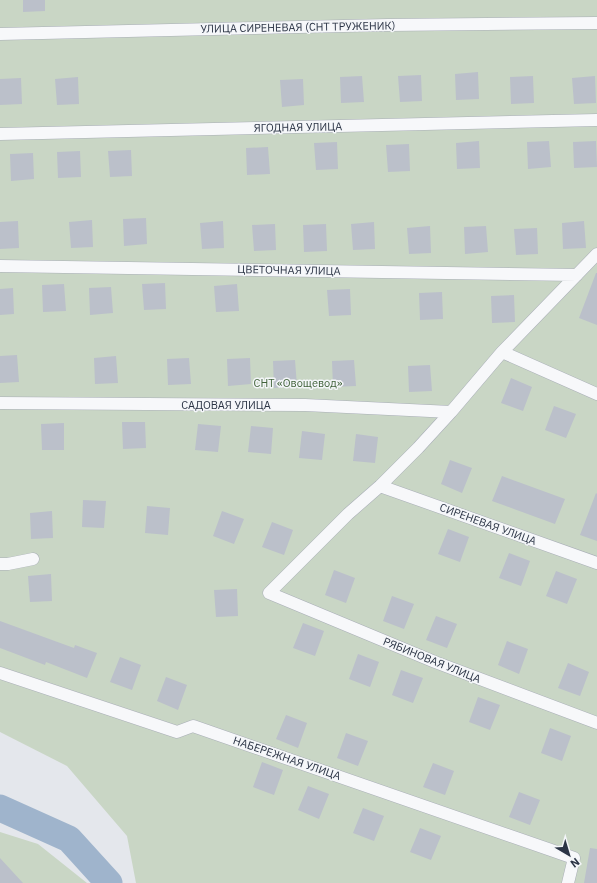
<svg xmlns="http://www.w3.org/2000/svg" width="597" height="883" viewBox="0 0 597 883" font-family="'IBM Plex Sans',sans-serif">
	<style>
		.green { fill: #c9d6c5 }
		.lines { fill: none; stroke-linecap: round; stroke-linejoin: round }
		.river { stroke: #9fb4cc; stroke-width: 27 }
		.building { fill: #bbc0ca }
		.street-casing { stroke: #a9aeb7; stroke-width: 13 }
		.street { stroke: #f7f8fa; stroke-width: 12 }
		.labels { text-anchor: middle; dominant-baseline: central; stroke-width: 3; stroke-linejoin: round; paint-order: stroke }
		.street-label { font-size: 11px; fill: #2b3445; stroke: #f4f6f9 }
		.park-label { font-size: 11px; fill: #3f6138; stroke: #f4f6f9 }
	</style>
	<rect width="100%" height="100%" fill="#e4e7ec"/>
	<path class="green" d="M0,0H597V883H136L127,836L67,766L0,732Z
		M0,832L38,844L87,883H0Z"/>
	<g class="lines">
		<path class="river" d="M0,808L69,839L109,883"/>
	</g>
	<path class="building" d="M23,0H45V11L23,12Z
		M478,72L479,99L456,100L455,74Z
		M421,75L422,101L400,102L398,76Z
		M362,76L364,102L341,103L340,77Z
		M533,76L534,103L511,104L510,77Z
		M595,76L596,103L574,104L572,78Z
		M78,77L79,104L57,105L55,79Z
		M21,78L22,104L0,105V79Z
		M303,79L304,105L282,107L280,80Z
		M479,141L480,168L457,169L456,143Z
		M549,141L551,167L528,169L527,142Z
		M596,141L597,167L574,168L573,142Z
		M337,142L338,169L316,170L314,143Z
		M409,144L410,171L388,172L386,145Z
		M268,147L270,174L247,175L246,148Z
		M131,150L132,176L110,177L108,151Z
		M80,151L81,177L58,178L57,152Z
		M33,153L34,179L11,181L10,154Z
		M146,218L147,244L124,246L123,219Z
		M92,220L93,247L71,248L69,222Z
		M18,221L19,248L0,249V222Z
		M223,221L224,248L202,249L200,223Z
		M584,221L586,248L563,249L562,223Z
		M374,222L375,249L353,250L351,224Z
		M275,224L276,250L254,251L252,225Z
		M326,224L327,251L304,252L303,225Z
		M430,226L431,253L409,254L407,228Z
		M486,226L488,252L465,254L464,227Z
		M537,228L538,254L516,255L514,229Z
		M596,273H597V325L579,318Z
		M165,283L166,309L144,310L142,284Z
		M64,284L66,311L43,312L42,285Z
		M237,284L239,311L216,312L214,286Z
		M111,287L113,313L90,315L89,288Z
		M13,288L14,314L0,315V289Z
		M350,289L351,315L329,316L327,290Z
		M442,292L443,319L420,320L419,293Z
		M514,295L515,322L492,323L491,296Z
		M17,355L19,382L0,383V356Z
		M116,356L118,383L95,384L94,358Z
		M189,358L191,384L168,385L167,359Z
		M250,358L251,384L228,386L227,359Z
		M295,360L297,386L274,388L273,361Z
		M354,360L356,386L333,387L332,361Z
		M430,365L432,391L409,392L408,366Z
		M511,378L532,387L523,411L501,403Z
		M554,406L576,414L566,438L545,430Z
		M122,422H145L146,448L123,449Z
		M64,423V450H42L41,424Z
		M198,424L221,426L218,452L195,450Z
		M251,426L273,428L271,454L248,452Z
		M302,431L325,434L322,460L299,458Z
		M356,434L378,437L375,463L353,461Z
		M450,460L472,468L462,493L441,484Z
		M502,476L565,499L555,524L492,501Z
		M596,493L597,494V541L580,535Z
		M83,500L106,501L104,528L82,527Z
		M147,506L170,508L168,535L145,533Z
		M52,511L53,538L31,539L30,513Z
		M222,511L244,519L234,544L213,536Z
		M272,522L293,530L284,555L262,547Z
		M448,529L469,537L460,562L438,554Z
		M509,553L530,561L521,586L499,578Z
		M334,570L355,578L346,603L325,595Z
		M556,571L577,579L567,604L546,596Z
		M51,574L52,601L30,602L28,576Z
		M237,589L238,616L216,617L214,590Z
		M392,596L414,604L404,629L383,621Z
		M436,616L457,624L447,648L426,640Z
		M0,621L74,648L75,645L97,653L87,678L46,662L45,665L0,648Z
		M303,623L324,631L315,656L293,648Z
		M507,641L528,649L519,674L498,665Z
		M358,654L379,662L370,687L349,679Z
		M120,657L141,665L132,690L110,682Z
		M568,663L589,672L580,696L558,688Z
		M401,670L423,678L413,703L392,695Z
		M166,677L187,685L178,710L157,701Z
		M478,697L500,705L490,730L469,722Z
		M286,715L307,723L298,748L276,739Z
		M550,728L571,736L562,761L541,753Z
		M346,733L368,741L358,766L337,758Z
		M262,762L283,770L274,795L253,787Z
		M433,763L454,771L445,795L423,787Z
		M308,786L329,794L319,819L298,810Z
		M519,792L540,800L530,825L509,817Z
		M363,808L384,816L374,841L353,833Z
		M420,828L441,836L431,860L410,852Z
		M590,848L597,849V883H584Z
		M0,858L23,883H0Z"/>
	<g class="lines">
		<g class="street-casing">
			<path id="street" d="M0,34L388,25L597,23
				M0,134L597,120
				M597,254L502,352L451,412L418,448L380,486L348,514L269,593L435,662L597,723
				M0,266L577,275
				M502,352L597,394
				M0,403L305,405L451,412
				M380,486L597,563
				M0,564H8L33,559
				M0,673L177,732L193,726L574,858L568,883"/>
		</g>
		<use href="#street" class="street"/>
	</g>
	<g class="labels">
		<g class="street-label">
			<text transform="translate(298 27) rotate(-1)">УЛИЦА СИРЕНЕВАЯ (СНТ ТРУЖЕНИК)</text>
			<text transform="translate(298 127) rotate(-1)">ЯГОДНАЯ УЛИЦА</text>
			<text transform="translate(289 270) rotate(1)">ЦВЕТОЧНАЯ УЛИЦА</text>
			<text x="226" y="405">САДОВАЯ УЛИЦА</text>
			<text transform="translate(488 524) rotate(20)">СИРЕНЕВАЯ УЛИЦА</text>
			<text transform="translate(432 660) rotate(22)">РЯБИНОВАЯ УЛИЦА</text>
			<text transform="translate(287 758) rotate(19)">НАБЕРЕЖНАЯ УЛИЦА</text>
		</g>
		<g class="park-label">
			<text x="298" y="383">СНТ «Овощевод»</text>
		</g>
	</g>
	<g transform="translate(569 855) rotate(142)" stroke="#f4f6f9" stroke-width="3" paint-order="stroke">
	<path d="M0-3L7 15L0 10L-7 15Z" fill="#2b3445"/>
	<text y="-6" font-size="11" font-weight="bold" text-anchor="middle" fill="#2b3445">N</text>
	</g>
</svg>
